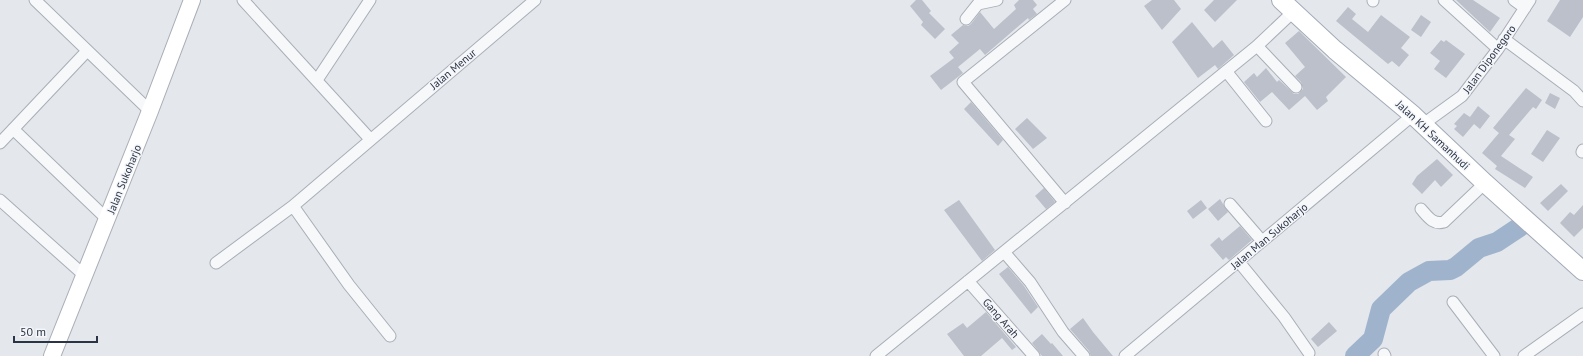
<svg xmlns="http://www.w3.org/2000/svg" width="1583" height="356" viewBox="0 0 1583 356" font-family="'PT Sans',sans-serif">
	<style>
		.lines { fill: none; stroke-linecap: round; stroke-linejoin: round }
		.river { stroke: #9fb4cc; stroke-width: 20 }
		.building { fill: #bbc0ca }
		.street-casing { stroke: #a9aeb7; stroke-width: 13 }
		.secondary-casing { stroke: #a9aeb7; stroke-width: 18 }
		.primary-casing { stroke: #a3abb8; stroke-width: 20 }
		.street { stroke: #f7f8fa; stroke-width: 11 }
		.secondary { stroke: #fff; stroke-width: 16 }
		.primary { stroke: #fff; stroke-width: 18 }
		.labels { text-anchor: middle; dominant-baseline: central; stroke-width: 3; stroke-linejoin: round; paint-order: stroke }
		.street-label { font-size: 11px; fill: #2b3445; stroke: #f4f6f9 }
	</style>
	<rect width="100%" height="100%" fill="#e4e7ec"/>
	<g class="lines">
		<path class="river" d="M1355,356L1373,339L1381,309L1409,282L1429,271L1450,270L1456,267L1479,248L1497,242L1521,226"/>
	</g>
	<path class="building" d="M916,0H922L931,11L929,13L945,29L935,39L921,25L923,22L910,6Z
		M1019,0H1033L1037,5L1033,9L1037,14L1029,20L1028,18L985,55L980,49L958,67L963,73L941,90L930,76L954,58L949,52L959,43L951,35L963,25L968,26L971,24L980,12L994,29L1016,9L1014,5Z
		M1152,0H1174L1181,9L1162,30L1144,6Z
		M1214,0H1237L1215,22L1204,10Z
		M1456,0H1473L1500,18L1490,32Z
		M1560,0H1583V17L1570,37L1547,21Z
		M1348,7L1356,14L1352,19L1368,32L1381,15L1410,37L1401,48L1409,55L1399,67L1392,61L1388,64L1336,21Z
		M1421,15L1431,22L1421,37L1411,30Z
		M1192,22L1213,48L1222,40L1234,55L1218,69L1215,65L1198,78L1172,42Z
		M1299,31L1346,77L1326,97L1328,101L1317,110L1305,96L1289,110L1272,92L1260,102L1244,82L1254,73L1257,77L1266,68L1277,82L1279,80L1294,94H1298L1303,89L1301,82L1295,76L1305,67L1285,43Z
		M1441,40L1444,42L1446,40L1465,54L1446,78L1434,69L1440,61L1430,53Z
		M1526,88L1542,100L1536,109L1533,107L1509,135L1515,139L1501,156L1533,177L1525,188L1495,169L1497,166L1482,153L1499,133L1493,128Z
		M1550,93L1560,98L1555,109L1545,103Z
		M971,102L1003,140L998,146L964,109Z
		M1478,106L1490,116L1480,129L1474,124L1463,137L1454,129L1457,126L1454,124L1464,113L1470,117Z
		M1027,118L1047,138L1033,149L1015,129Z
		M1547,130L1560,138L1543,162L1531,154Z
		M1437,159L1453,175L1441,187L1435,180L1422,194L1412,184L1417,176Z
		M1561,184L1568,191L1548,211L1540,203Z
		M1044,188L1055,202L1046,209L1035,196Z
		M1220,199L1228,212L1218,221L1208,209Z
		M959,200L995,250L982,261L944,210Z
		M1201,200L1207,208L1193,219L1187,211Z
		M1583,205V228L1574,237L1560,223L1570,212L1574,215Z
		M1240,226L1252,240L1229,260L1226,257L1223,260L1210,245L1219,237L1222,241Z
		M1008,267L1024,286L1038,307L1031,314L999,274Z
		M986,312L1016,347L1012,350L1002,338L981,356H964L947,334L963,323L967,328Z
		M1083,318L1093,332L1113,356H1091L1089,351L1070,329Z
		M1329,322L1337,331L1318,347L1311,339Z
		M1042,334L1051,344L1052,343L1063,356H1042L1032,343Z"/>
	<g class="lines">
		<g class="street-casing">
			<path id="street" d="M35,0L150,111
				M243,0L370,139
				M1065,0L963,82L1065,203
				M1444,0L1498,49
				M1514,0L1525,8
				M1373,1V0
				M966,19L978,4L997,0
				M1504,39L1574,91L1583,101
				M1257,46L1296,87
				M1226,71L1266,121
				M317,80L370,0
				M1422,125L1462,96L1498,49L1530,0
				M13,129L107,219
				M0,143L87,51
				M1582,152L1583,150
				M0,200L85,276
				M1230,204L1262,241
				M293,206L349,285L390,336
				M1421,209C1428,217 1433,225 1444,222L1485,183
				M1004,252L1030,282L1063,332L1084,356
				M1239,262L1284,317L1309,353
				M216,263L293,206L535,0
				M968,281L1034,356
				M1453,302L1494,356
				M1384,354L1385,356
				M876,356L1257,46L1293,12
				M1125,356L1413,115
				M1524,356L1583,314"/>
		</g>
		<g class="secondary-casing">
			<path id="secondary" d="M52,356L150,111L192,0"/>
		</g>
		<g class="primary-casing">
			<path id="primary" d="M1281,0L1335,50L1413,115L1485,183L1583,271"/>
		</g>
		<use href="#street" class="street"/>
		<use href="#secondary" class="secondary"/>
		<use href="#primary" class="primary"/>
	</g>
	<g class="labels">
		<g class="street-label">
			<text transform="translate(1489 59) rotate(-54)">Jalan Diponegoro</text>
			<text transform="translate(453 69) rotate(-40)">Jalan Menur</text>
			<text transform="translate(1433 135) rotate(43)">Jalan KH Samanhudi</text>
			<text transform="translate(124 179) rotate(-68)">Jalan Sukoharjo</text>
			<text transform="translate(1269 236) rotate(-40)">Jalan Man Sukoharjo</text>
			<text transform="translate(1001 318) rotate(49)">Gang Arah</text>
		</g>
	</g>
	<path d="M14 336v6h83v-6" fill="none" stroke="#2b3445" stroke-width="2"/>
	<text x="20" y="336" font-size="12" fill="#2b3445" stroke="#f4f6f9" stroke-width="3" paint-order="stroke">50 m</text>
</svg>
